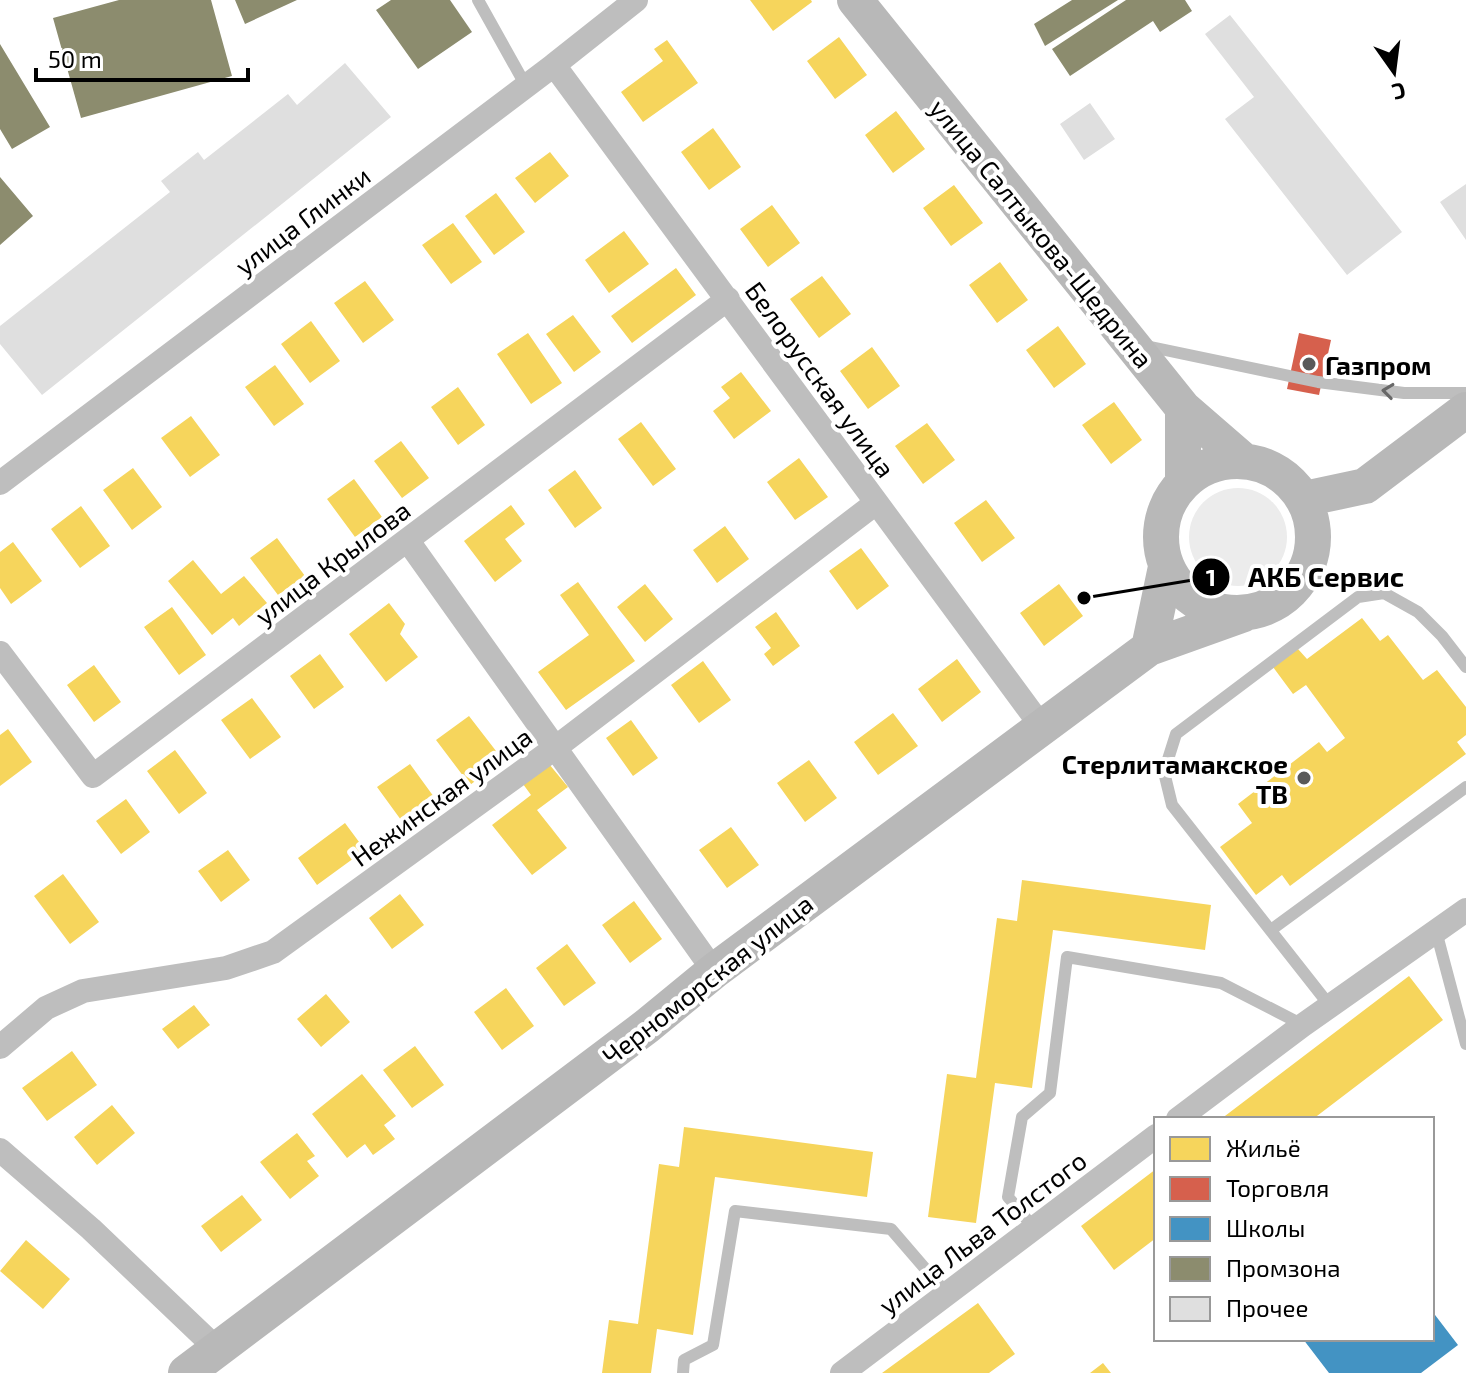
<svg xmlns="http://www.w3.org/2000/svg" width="1466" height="1373" viewBox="0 0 1466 1373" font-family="'Exo 2',sans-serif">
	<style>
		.green { fill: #ececec }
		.homes { fill: #f6d55c }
		.shops { fill: #d6604d }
		.schools { fill: #4393c3 }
		.industry { fill: #8c8c6e }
		.building { fill: #dfdfdf }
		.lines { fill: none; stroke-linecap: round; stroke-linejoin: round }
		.service { stroke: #bebebe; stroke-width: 12 }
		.minor { stroke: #bebebe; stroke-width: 24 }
		.secondary { stroke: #b8b8b8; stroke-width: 36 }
		.oneway { stroke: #686868 }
		.poi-dot { fill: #595959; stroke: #fff; stroke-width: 3 }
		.labels { text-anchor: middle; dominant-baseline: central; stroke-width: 8; stroke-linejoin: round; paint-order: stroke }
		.street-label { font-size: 26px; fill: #000; stroke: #fff }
		.poi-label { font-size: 26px; font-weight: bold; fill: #000; stroke: #fff; text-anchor: start }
		.leader { fill: none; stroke: #000; stroke-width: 3 }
		.callout-dot { fill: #000; stroke: #fff; stroke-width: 3 }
		.mark-label { font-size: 24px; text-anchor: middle; font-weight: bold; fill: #fff }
		.callout-label { font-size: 28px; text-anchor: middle; font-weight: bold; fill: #000; stroke: #fff; stroke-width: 8; stroke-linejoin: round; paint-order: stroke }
	</style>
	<rect width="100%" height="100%" fill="#fff"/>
	<path class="green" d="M1189 537a49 49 0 1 1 98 0a49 49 0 1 1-98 0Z"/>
	<path class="homes" d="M750,0H811L812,2L773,31Z
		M839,37L867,75L835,99L807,61Z
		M667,40L698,83L643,122L621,92L663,61L654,49Z
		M896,111L925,149L893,173L865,135Z
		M713,128L741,167L709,190L681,152Z
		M550,152L569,176L535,203L515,178Z
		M954,185L983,223L951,246L923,208Z
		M496,193L525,232L494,255L465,216Z
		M772,205L800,243L768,267L740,229Z
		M453,223L482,262L451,284L422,245Z
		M624,231L649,264L609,293L585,260Z
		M1000,262L1028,300L997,323L969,285Z
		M676,268L696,295L632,343L611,316Z
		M822,276L851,314L819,338L790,299Z
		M365,281L394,320L363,343L334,303Z
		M573,315L601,352L574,372L546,334Z
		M311,321L340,361L310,383L281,344Z
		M1058,326L1086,364L1054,388L1026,350Z
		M528,333L562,383L531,404L497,354Z
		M872,347L900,386L868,409L840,371Z
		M275,365L304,404L274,426L245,387Z
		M741,372L771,411L734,439L713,411L730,398L721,387Z
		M458,387L485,425L458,445L431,407Z
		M1114,402L1142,440L1111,464L1082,425Z
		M191,416L220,455L190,477L161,438Z
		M641,422L676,469L653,486L618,439Z
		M927,423L955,460L923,484L895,446Z
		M401,441L429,478L402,498L374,461Z
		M799,458L828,497L795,520L767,482Z
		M133,468L162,507L132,530L103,490Z
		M575,470L602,508L575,528L548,490Z
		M354,479L382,517L355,537L327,499Z
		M986,500L1015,538L982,562L954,523Z
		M511,505L525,524L505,539L522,561L495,582L464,541Z
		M81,506L110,546L80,568L51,529Z
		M725,526L749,559L717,583L693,550Z
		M277,538L305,576L278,595L250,558Z
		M13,542L42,581L11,604L0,588V552Z
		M861,548L889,586L857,610L829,571Z
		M193,560L221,594L244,576L267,603L239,626L233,618L212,635L168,581Z
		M578,582L635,661L566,710L538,672L589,635L560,595Z
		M645,584L673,619L645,642L617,607Z
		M1059,584L1083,616L1044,646L1020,613Z
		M389,603L405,624L400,634L418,657L386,682L349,634Z
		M172,607L206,655L179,675L144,627Z
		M776,612L800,646L773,666L764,654L771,648L755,627Z
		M1362,618L1380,641L1388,635L1423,680L1437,670L1466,707V735L1457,742L1466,754L1290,886L1282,875L1256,895L1220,847L1252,823L1238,804L1319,742L1327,752L1345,738L1306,685L1293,694L1273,667L1298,649L1307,659Z
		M320,654L344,687L314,709L290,676Z
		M957,659L981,692L942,722L918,689Z
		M703,661L731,700L699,723L671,685Z
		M94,665L121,702L94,722L67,685Z
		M252,698L281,737L250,759L221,720Z
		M893,713L918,746L878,775L854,742Z
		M469,716L503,760L470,785L436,740Z
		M631,720L658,758L633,776L606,738Z
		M8,729L32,762L0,786V735Z
		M175,750L207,793L179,814L147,771Z
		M809,760L837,798L805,822L777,783Z
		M410,764L434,797L401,820L377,787Z
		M549,764L568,787L537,810L567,848L532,875L492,825L531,795L523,784Z
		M126,799L150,832L121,854L96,821Z
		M345,823L365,850L317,885L298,858Z
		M731,827L759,865L727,888L699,850Z
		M228,850L250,880L221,902L198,871Z
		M63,874L99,922L70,944L34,896Z
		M1022,880L1211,905L1205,950L1053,930L1032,1088L995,1083L976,1223L928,1217L947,1074L976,1078L997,918L1017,921Z
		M400,894L424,925L392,949L369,918Z
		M634,901L662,939L630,963L602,925Z
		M567,944L596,983L564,1006L536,968Z
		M1409,976L1443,1020L1313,1119H1221Z
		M506,988L534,1026L502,1050L474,1012Z
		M326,994L350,1022L321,1047L297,1019Z
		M194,1005L210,1025L178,1049L162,1029Z
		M415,1046L444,1085L412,1108L383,1070Z
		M72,1051L97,1085L47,1121L22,1088Z
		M362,1074L396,1116L384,1125L395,1139L373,1155L365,1144L347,1158L312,1114Z
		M112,1105L135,1133L97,1165L74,1137Z
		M684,1127L873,1152L867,1197L715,1177L693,1335L657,1329L651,1373H602L609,1320L638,1324L659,1164L679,1167Z
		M297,1133L315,1156L307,1161L319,1176L290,1199L260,1162Z
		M1156,1169V1238L1114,1270L1081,1226Z
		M242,1195L262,1220L221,1252L201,1226Z
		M26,1240L70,1279L43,1309L0,1271Z
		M978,1303L1015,1354L989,1373H882Z
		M1103,1363L1111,1373H1090Z"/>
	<path class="shops" d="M1299,333L1331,340L1319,395L1287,389Z"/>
	<path class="schools" d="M1432,1311L1458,1345L1421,1373H1329L1303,1339H1432Z"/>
	<path class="industry" d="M119,0H211L232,76L81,118L53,18Z
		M235,0H297L245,24Z
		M391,0H450L472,32L418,69L376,10Z
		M1072,0H1118L1045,46L1034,24Z
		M1126,0H1185L1192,11L1160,32L1153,21L1070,76L1052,49Z
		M0,44L50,127L12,149L0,129Z
		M0,177L33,216L0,245Z"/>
	<path class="building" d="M1230,15L1402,232L1347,275L1225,119L1254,97L1205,34Z
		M345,63L391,117L42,395L0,344V326L170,192L161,181L198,152L204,160L288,94L297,105Z
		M1090,103L1115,139L1084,160L1060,124Z
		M1466,184V240L1440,202Z"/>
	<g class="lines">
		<path class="service" d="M478,0L526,86
			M1146,346L1318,382L1404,393H1466
			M1271,930L1466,787
			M1436,931L1466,1044
			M1330,1006L1172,805L1164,772L1176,734L1358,597L1384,593L1418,612L1442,636L1466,667
			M1034,1228L1008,1197L1022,1117L1050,1093L1067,957L1221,983L1303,1025
			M683,1373L684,1360L713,1345L735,1211L891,1229L947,1294"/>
		<path class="minor" d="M554,65L1042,727
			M0,483L554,65L636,0
			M408,541L714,971
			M0,653L93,776L728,299
			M0,1047L46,1008L83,991L226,968L273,952L555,748L876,503
			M1178,1119L1303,1025L1466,910
			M0,1150L91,1229L218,1350
			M842,1373L1156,1136"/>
		<path class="secondary" d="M855,0L1183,408L1243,460
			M1183,408V482
			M1161 537a76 76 0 1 1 152 0a76 76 0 1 1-152 0Z
			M1304,499L1365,486L1466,410
			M1149,648L1166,567
			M186,1373L647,1026L714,971L1149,648L1244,614"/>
	</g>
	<defs><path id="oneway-chevron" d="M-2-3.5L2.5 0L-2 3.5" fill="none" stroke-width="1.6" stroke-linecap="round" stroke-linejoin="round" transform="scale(2)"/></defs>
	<use class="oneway" href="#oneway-chevron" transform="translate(1388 391) rotate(-173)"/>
	<g class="poi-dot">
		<circle cx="1309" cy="364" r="8"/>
		<circle cx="1304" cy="778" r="8"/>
	</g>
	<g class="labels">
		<g class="street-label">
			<text transform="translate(302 220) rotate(-37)">улица Глинки</text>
			<text transform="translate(1042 233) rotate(51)">улица Салтыкова-Щедрина</text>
			<text transform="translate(821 379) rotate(54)">Белорусская улица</text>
			<text transform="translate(332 562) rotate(-37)">улица Крылова</text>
			<text transform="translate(441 796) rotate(-36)">Нежинская улица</text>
			<text transform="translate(707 979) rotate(-38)">Черноморская улица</text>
			<text transform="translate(982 1232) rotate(-37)">улица Льва Толстого</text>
		</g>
		<g class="poi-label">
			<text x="1325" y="364">Газпром</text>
			<text x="1288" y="763" text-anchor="end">Стерлитамакское<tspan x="1288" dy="30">ТВ</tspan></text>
		</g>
	</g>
	<path class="leader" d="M1084 598L1211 577"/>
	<g class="callout-dot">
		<circle cx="1084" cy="598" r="8"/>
		<circle cx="1211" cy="577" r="20"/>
	</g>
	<g class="mark-label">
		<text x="1211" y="586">1</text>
	</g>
	<g class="callout-label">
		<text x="1326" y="587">АКБ Сервис</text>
	</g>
	<rect x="1154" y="1117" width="280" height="224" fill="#ffffff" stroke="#999999" stroke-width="2"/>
	<rect x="1170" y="1137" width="40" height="24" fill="#f6d55c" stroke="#999999" stroke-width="2"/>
	<text x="1226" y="1157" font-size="24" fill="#000000">Жильё</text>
	<rect x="1170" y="1177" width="40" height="24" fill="#d6604d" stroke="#999999" stroke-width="2"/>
	<text x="1226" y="1197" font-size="24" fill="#000000">Торговля</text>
	<rect x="1170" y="1217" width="40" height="24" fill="#4393c3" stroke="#999999" stroke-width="2"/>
	<text x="1226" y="1237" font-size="24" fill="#000000">Школы</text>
	<rect x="1170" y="1257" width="40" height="24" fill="#8c8c6e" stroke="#999999" stroke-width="2"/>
	<text x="1226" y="1277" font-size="24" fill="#000000">Промзона</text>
	<rect x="1170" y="1297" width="40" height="24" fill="#dfdfdf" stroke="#999999" stroke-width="2"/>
	<text x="1226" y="1317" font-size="24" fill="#000000">Прочее</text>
	<g transform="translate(1394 72) rotate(166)" stroke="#ffffff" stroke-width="6" paint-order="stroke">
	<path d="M0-6L14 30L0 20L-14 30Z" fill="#000000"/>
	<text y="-12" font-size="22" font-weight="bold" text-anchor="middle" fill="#000000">С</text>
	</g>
	<path d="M36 68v12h212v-12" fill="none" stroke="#000000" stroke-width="4"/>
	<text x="48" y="68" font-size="24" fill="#000000" stroke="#ffffff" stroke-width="6" paint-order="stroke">50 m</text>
</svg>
